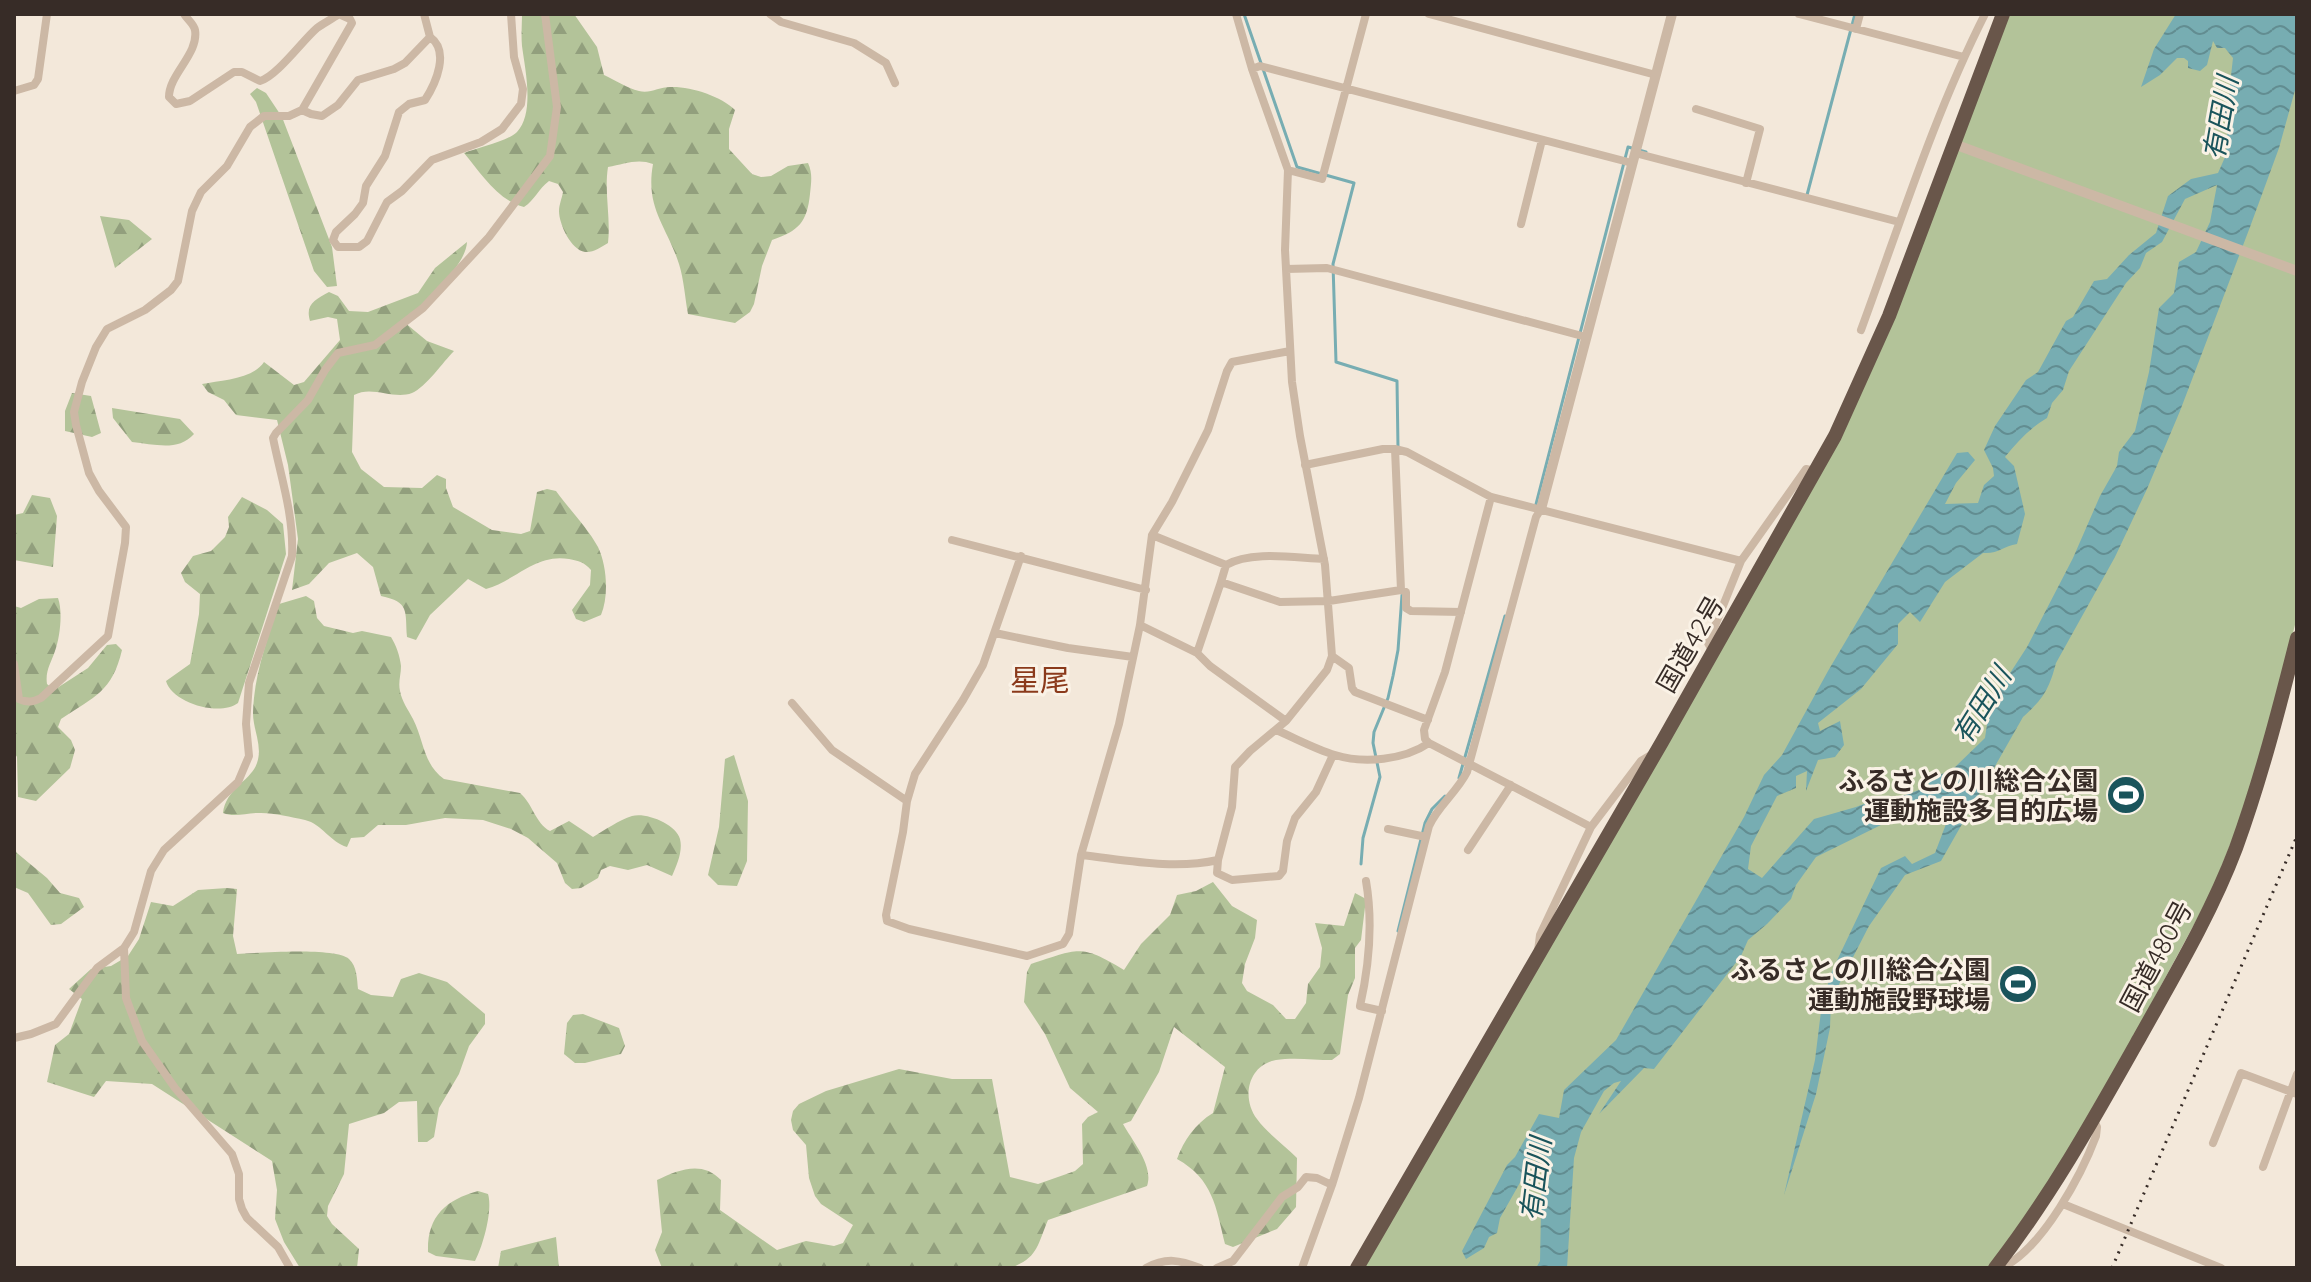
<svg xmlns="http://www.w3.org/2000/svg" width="2311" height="1282" viewBox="0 0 2311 1282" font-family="Quicksand,'Noto Sans JP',sans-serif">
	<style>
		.forest { fill: url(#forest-firs) }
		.green { fill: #b3c399 }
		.water { fill: url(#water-waves); fill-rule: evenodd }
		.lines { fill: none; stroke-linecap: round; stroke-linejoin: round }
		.stream { stroke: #77adb2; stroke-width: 3 }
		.minor { stroke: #ccb8a5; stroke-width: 8 }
		.tertiary { stroke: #ccb8a5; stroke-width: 10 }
		.trunk { stroke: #69564a; stroke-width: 14 }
		.rail { stroke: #372c27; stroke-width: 3; stroke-dasharray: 2 6; stroke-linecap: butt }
		.labels { text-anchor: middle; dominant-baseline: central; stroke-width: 6; stroke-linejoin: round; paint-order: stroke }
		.street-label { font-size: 26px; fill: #372c27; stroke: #faf2e6 }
		.poi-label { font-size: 26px; font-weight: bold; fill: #372c27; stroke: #faf2e6; text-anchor: end }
		.water-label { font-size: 28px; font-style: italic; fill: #1a545b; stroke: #faf2e6 }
		.quarter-label { font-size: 30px; fill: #8b3a1b; stroke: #faf2e6 }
	</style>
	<defs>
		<pattern id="forest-firs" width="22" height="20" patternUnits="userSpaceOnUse" patternTransform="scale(2)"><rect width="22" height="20" fill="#b3c399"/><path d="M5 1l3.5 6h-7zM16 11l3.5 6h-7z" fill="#929f7d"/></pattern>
		<pattern id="water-waves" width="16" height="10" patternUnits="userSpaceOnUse" patternTransform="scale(2)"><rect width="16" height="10" fill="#77adb2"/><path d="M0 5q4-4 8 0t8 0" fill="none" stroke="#628d91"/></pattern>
	</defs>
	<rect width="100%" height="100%" fill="#f3e8da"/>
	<path class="forest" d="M522,14H574L597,47L604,75C615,80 627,88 639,91C650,94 659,87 670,87C690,86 721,96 735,110L729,129V149L752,174L761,177L771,176L788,166L808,163C813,174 811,183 810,194C807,222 799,231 772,240L762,266L754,304L750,312L735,323L688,314C685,298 684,280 679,264C667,226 645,209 653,164C638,158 624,164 608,167C604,193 611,217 608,243C601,247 593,253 585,252C571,250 559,224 559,211C559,205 562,198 563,192L558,184L549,181C538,189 535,200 524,207C498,201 480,172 464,153C477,148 508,141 517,132C535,113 525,69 522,46C521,35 522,24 522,14Z
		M257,88L266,93L282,117L332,247L337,286L327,287L314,271L256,102L250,94Z
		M100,216L129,220L152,239L115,268Z
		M467,242C466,267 422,304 404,322L427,341L454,351C443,362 426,387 412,393C393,400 372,385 354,395L352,452L361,469L384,487L422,488L437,475L446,479V488L453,507L492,530L521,534L530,531L537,492L547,489L556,491C569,509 587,527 598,547C607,566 609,596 601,615L584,622L576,619L572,610L590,585L591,570C584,562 579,561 569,559C536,553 515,581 486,589L468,579L430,615L416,640L407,637C405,611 410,602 381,596L373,567L357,553L329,563L309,584L292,590L298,539L288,465L277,420L236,415L224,400L208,392L202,384C222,380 253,379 264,362L294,385L304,382L340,340L337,319L328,317L310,321C305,304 315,300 329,292L338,296L349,311L368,312L418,293L435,268Z
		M72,393L91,396L101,433L92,437L65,431V411Z
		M112,408L180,419L194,434C178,452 154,444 132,442L113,418Z
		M32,495L50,498L57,516L53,567L14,560V515L23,513Z
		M242,497L267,510L283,524L286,554L238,703C220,717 172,703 166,681L190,664L199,614L200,594L185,582L181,573L193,556L211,551L225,537L229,527L228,517Z
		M306,596L314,601L317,618L324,626L353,633L362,631L391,637C396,645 400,656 401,666C401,675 398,682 400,691C402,702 408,709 413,719C424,740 423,764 444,779L520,793C533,804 535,823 550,831L569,821L593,837C605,830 619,820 632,816C646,812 676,824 680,839C683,851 677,865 672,876L647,865L628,870L610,866L601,870L598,878L581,888L572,889L565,883L557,863L528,838L511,829L483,820L445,818L406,825H378L364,837L351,838L347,847C330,842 322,824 305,820C291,817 275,813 261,813C247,812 236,818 223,813C226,788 251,781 257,763C263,746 253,730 253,713C254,675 267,640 279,604Z
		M58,598C63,612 60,637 55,651C51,663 45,671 47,684L54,690L88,668L107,645L116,644L122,650C112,692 95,696 61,719L58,727L71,740L75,750L70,768L36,801L18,797L17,757L14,752V606L21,608L39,599Z
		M734,755L748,801L747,861L737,886L718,885L708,875L719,827L725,759Z
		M14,848L17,853L47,878L60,893L79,898L84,907L61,924L51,925L28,893L14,887Z
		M1213,882L1232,906L1257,920L1255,938L1245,964L1242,983L1247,991L1273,1005L1286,1019H1295L1306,1003L1308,984L1320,967L1322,948L1315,923L1344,926L1355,893L1366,899L1361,940L1355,948V978L1348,995L1340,1054L1332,1060C1315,1060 1293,1057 1276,1060C1248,1065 1241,1098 1257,1119C1267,1133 1285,1146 1297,1158L1296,1207L1277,1229L1233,1247L1225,1244C1216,1207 1213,1179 1177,1159C1184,1140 1195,1124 1213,1113L1225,1067L1174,1027L1159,1072L1131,1121L1123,1124C1133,1142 1154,1166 1147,1186L1048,1220C1037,1246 1038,1258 1010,1268H662L655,1250L662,1232L657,1180C678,1170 702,1160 721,1180L720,1210L777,1250L806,1241L834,1246L843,1243L853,1225L821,1204L815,1196L809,1178L806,1145L793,1130L791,1120L793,1111L799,1104L826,1091L899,1069L952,1079H992L1010,1177L1038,1184L1075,1171L1083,1164L1082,1124L1088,1117L1098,1112L1070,1088L1045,1034L1024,1002L1027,972L1031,964C1078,949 1080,943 1124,970L1141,944L1170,915L1177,895L1196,891Z
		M227,888L237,889L233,936L237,954C258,953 335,947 349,959C357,966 357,979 358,989L371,995L393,997L401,979L419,973L447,982L485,1014V1024L469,1046L459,1074L439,1108L434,1137L427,1142H418L417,1101L399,1102L384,1113L349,1124L344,1174L328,1206L327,1216L332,1224L359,1249L357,1268H300L284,1242L275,1219L277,1190L272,1161L152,1084L106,1081L94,1097L47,1082L55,1045L69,1034L82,999L69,989L91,969L111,966L128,956L139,939L151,902L173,906L198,890Z
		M583,1014L619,1028L625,1046L621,1054L585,1063H575L564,1054L567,1023L573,1015Z
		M478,1191L488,1194C493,1210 483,1246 475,1261L436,1256L428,1252C427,1217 445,1200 478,1191Z
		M556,1237L559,1268H498L501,1251Z"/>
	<path class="green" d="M2008,14H2297V617L2278,692L2243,812L2211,893L2109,1082L2025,1220L1988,1268H1363L1836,441Z"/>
	<path class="water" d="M2176,14H2297V83L2279,148L2250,227L2180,411L2147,489L2115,557L2056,663C2049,690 2043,699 2023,717L1941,861L1905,875L1869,926L1831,1000L1830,1028L1816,1094L1784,1195L1815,1060L1822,1003L1832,971L1881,868L1905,856L1912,864L1935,853L1954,803L1883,824L1816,857L1796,885L1791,899L1767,924L1748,940L1741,956L1654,1069L1644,1068L1599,1114L1621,1081L1614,1083L1604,1091L1581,1132L1574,1158L1567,1268H1536L1540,1261L1542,1160L1537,1164L1534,1158L1500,1218L1497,1233L1489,1237L1484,1248L1466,1259L1462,1251L1507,1165L1515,1157L1539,1114L1559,1118L1564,1090L1616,1040L1744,817L1764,775L1782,755L1828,671L1957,453L1968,452L1975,460L1956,483L1945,504L1978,503L1984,485L1994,476L1993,468L1984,450L1995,426L2026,380L2038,372L2066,321L2073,317L2094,281L2107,279L2129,255L2156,233L2168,196L2191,179L2218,173L2226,155L2228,120L2223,116L2228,102L2233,58L2225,48H2217L2213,41L2207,65L2200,71L2188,68V61L2184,58H2177L2160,75L2141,87L2154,49ZM2217,185L2210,222L2196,252L2179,262L2174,293L2159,308L2149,372L2135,431L2119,452L2117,466L2100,496L2073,558L2027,647L1990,704L1985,738L1952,770L1926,780L1930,786L1897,798L1884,796L1856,807L1814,819L1762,878L1748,869L1751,846L1777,796L1796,788V776L1807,771L1806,791L1818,760L1835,757L1844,745L1840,721L1820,731L1818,723L1861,689L1898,644V624L1910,612L1920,622L1945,582L1983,553C1999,554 2003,546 2017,544L2025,514L2014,466L2005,457C2017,442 2030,428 2047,418L2052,403L2063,390L2069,371L2126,283L2140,268L2146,253L2162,242L2185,199Z"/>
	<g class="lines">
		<path class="stream" d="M1244,14L1297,167L1354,183L1333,264L1336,362L1397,381L1398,448
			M1807,195L1855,14
			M1535,508L1628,147L1646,152
			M1459,778L1505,616
			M1361,864L1363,838L1380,777L1373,743L1374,732L1388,698L1393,676L1398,650L1402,595
			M1398,931L1425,823L1432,809L1445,796"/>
		<path class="minor" d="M424,14L430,37C450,51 436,83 425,100L409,104L399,112L385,156L366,186L363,203L355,214L336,232L333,240L338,247H359L367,241L387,202L402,191L432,160L481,142L502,129L521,104L523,89L514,57L511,14
			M770,14L781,22L854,43L886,63L895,83
			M1236,14L1252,69L1288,170L1285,250L1292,382L1300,436L1325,565L1332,656L1349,668L1352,688L1355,692L1428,720
			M1429,14L1656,75
			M1799,14L1964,57
			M1856,29L1860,14
			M1252,69L1260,66L1632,163
			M14,91L34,85L38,79L47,14
			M1696,109L1760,129L1746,183
			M302,110L311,114L322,116L338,105L358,80L394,69L405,63L430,37
			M1635,153L1899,222
			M1288,170L1322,179L1366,14
			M1521,224L1542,140
			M1286,269L1327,268L1586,337
			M1861,330C1900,224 1934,115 1985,14
			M1395,449L1401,590L1406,592V608L1411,611L1461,612
			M1305,465L1383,449H1395L1407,452L1491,497L1741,561
			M1491,497L1445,672L1424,730L1425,739L1429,743L1591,827
			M1152,535L1226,565L1221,582
			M952,540L1146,590
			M1021,556L983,665L963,700L915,774L907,801L903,832L886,915L887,921L909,929L1027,956L1063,944L1069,934L1081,855L1119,724L1140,625L1152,535L1172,502L1208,430L1227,371L1232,362L1290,351
			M1226,565C1251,550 1296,558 1324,559
			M1140,625L1197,653L1221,582L1280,602L1329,601L1401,590
			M995,633L1068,648L1133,657
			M1713,652L1708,643L1741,561L1806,469L1815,471
			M1197,653L1210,666L1286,721
			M1332,656L1327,670L1286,721L1250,751L1235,767L1232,807L1218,860L1217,873L1232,880L1279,876L1283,871L1287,841L1295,818L1316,792L1333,755
			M14,664L19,699C28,703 33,702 41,698L108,636L125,543L126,527L99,491L89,473L76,425L74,412L82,382L96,347L107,329L145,310L171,290L178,281L192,211L201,192L227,166L250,127L264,116H289L302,110L352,23L350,19L339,14C332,19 324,23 317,28C302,41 277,76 260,81L242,72H234L190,101L176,104L169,97C169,74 199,54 195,30C194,24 187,19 184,14
			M792,703L832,750L907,801
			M1276,730C1295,738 1315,749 1335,755C1364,764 1404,760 1429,743
			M1388,829L1426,837
			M1468,850L1511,785
			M1081,855C1126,860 1173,870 1218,860
			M1366,881C1373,922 1369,966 1360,1006L1382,1011
			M124,948L126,998L142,1041L175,1088L232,1154L239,1174V1199L242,1209L247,1218L278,1247L290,1268
			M1538,951L1540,935L1591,827L1641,761L1651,755
			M14,1038L31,1034L56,1024L97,968L124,948L134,932L151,871L164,850L238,782L249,756L246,724L249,683L292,556C294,515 281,478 273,438L276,433L308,400L325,370L338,353L375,345L423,308L489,237L550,156L557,107L545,14
			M2213,1143L2241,1073L2297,1094
			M2263,1167L2297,1074
			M2063,1204L2221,1268
			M1999,1263L2007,1265C2044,1244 2081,1176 2096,1136L2097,1127L2094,1120
			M1146,1268C1166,1257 1180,1260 1200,1268
			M1217,1268L1233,1261L1282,1197L1298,1187L1306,1177L1317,1178L1332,1185
			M1302,1268L1332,1185L1359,1098L1429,826C1438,806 1457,792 1467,772L1536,517L1541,509"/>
		<path class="tertiary" d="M1954,144L2297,271
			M1541,509L1672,14"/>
		<path class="trunk" d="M1357,1268L1662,742L1835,436L1889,316L2003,14
			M1995,1268C2051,1196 2095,1117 2140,1037C2174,976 2211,914 2236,848C2261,779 2279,709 2297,638"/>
		<path class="rail" d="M2112,1268L2297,836"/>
	</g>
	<defs>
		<g id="stadium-disc" transform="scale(2)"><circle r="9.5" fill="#1a545b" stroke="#faf2e6"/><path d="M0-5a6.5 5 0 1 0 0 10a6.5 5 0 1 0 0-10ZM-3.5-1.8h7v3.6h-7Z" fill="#fff"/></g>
	</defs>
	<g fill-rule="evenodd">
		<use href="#stadium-disc" x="2126" y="795"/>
		<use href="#stadium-disc" x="2018" y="984"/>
	</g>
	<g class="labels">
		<g class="street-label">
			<text transform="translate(1690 644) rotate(-60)">国道42号</text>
			<text transform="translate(2156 956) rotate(-62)">国道480号</text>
		</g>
		<g class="poi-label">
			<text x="2098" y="780">ふるさとの川総合公園<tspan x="2098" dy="30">運動施設多目的広場</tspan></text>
			<text x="1990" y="969">ふるさとの川総合公園<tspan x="1990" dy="30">運動施設野球場</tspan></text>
		</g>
		<g class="water-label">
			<text transform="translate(2220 118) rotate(-80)">有田川</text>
			<text transform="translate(1981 705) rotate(-58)">有田川</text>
			<text transform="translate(1535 1179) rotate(-83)">有田川</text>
		</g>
		<g class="quarter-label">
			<text x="1040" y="680">星尾</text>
		</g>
	</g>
	<rect width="2311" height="1282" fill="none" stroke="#372c27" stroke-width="32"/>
</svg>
